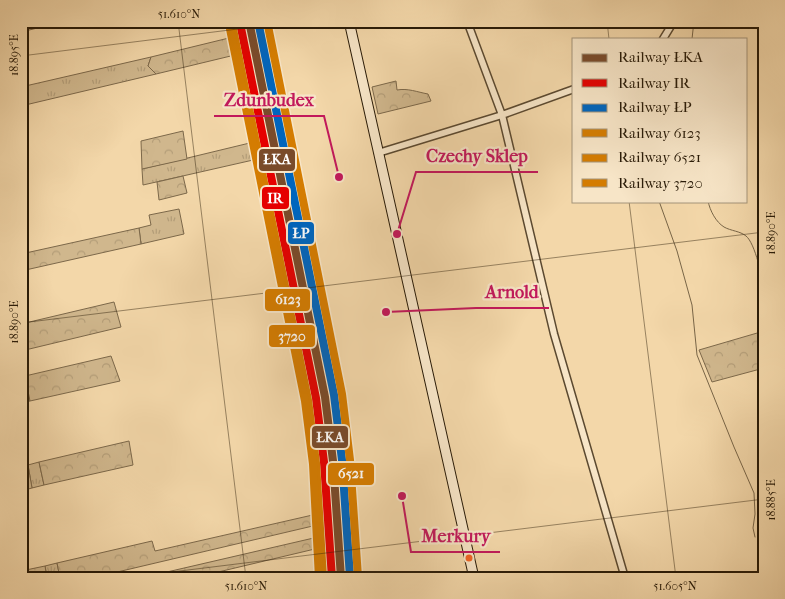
<svg xmlns="http://www.w3.org/2000/svg" width="785" height="599" viewBox="0 0 785 599" font-family="'IM FELL French Canon',serif">
	<style>
		.grass { fill: url(#grass-tufts); stroke: #7c684a }
		.forest { fill: url(#forest-crowns); stroke: #7c684a }
		.lines { fill: none; stroke-linecap: round; stroke-linejoin: round }
		.stream { stroke: #786547; stroke-width: 1 }
		.street-casing { stroke: #5b4930; stroke-width: 9 }
		.secondary-casing { stroke: #281a07; stroke-width: 11 }
		.street { stroke: #f7e5c7; stroke-width: 6 }
		.secondary { stroke: #f7e5c7; stroke-width: 9 }
		.rail-1-casing { stroke: #f7e5c7; stroke-width: 11 }
		.rail-2-casing { stroke: #f7e5c7; stroke-width: 11 }
		.rail-3-casing { stroke: #f7e5c7; stroke-width: 11 }
		.rail-4-casing { stroke: #f7e5c7; stroke-width: 11 }
		.rail-5-casing { stroke: #f7e5c7; stroke-width: 11 }
		.rail-6-casing { stroke: #f7e5c7; stroke-width: 11 }
		.rail-1 { stroke: #7a4b2a; stroke-width: 8 }
		.rail-2 { stroke: #e50000; stroke-width: 8 }
		.rail-3 { stroke: #0065bd; stroke-width: 8 }
		.rail-4 { stroke: #d47c01; stroke-width: 8 }
		.rail-5 { stroke: #d47c01; stroke-width: 8 }
		.rail-6 { stroke: #d47c01; stroke-width: 8 }
		.ticks { fill: none; stroke: #281a07; stroke-width: 1; stroke-opacity: 0.45 }
		.bus-dot { fill: #f26522; stroke: #f7e5c7; stroke-width: 2 }
		.leader { fill: none; stroke: #c2185b; stroke-width: 2 }
		.callout-dot { fill: #c2185b; stroke: #f7e5c7; stroke-width: 2 }
		.callout-label { font-size: 18px; text-anchor: middle; font-weight: bold; fill: #c2185b; stroke: #f7e5c7; stroke-width: 4.5; stroke-linejoin: round; paint-order: stroke }
		.line-badge { stroke: #f7e5c7; stroke-width: 2 }
		.badge-label { font-size: 14px; text-anchor: middle; font-weight: bold; fill: #fff }
		.neatline { fill: none; stroke: #281a07; stroke-width: 2 }
		.ticks-label { font-size: 12px; text-anchor: middle; fill: #281a07 }
	</style>
	<defs>
		<pattern id="grass-tufts" width="24" height="20" patternUnits="userSpaceOnUse" patternTransform="scale(1.25)"><rect width="24" height="20" fill="#d0b78d"/><path d="M3 7l-1-3M5 7V3M7 7l1-3M15 17l-1-3M17 17v-4M19 17l1-3" fill="none" stroke="#b39d78"/></pattern>
		<pattern id="forest-crowns" width="20" height="18" patternUnits="userSpaceOnUse" patternTransform="scale(1.25)"><rect width="20" height="18" fill="#d0b78d"/><path d="M2 6a3 3 0 1 1 6 0M12 15a3 3 0 1 1 6 0" fill="none" stroke="#b39d78"/></pattern>
	</defs>
	<rect width="100%" height="100%" fill="#f3d7a9"/>
	<filter id="stains"><feTurbulence type="fractalNoise" baseFrequency=".004" numOctaves="4"/><feColorMatrix values="0 0 0 0 .2 0 0 0 0 .09 0 0 0 0 .02 0 0 0 .5 -.17"/></filter>
	<radialGradient id="worn" r=".72"><stop offset=".6" stop-color="#630" stop-opacity="0"/><stop offset="1" stop-color="#630" stop-opacity=".3"/></radialGradient>
	<path class="grass" d="M151,57L148,66L156,74L21,106V87Z
		M258,141L262,158L143,185L142,169Z
		M179,209L184,234L141,244L139,228L151,225L149,215Z
		M25,376L30,401L21,403V377Z
		M39,462L44,485L32,488L28,465Z
		M57,563L60,578H47L45,566Z"/>
	<path class="forest" d="M21,21H66L21,32Z
		M233,37L239,54L156,74L148,66L151,57Z
		M396,81L397,90C408,88 417,92 428,94L431,101L378,114L372,87Z
		M183,131L187,159L142,169L141,141Z
		M183,176L187,193L159,200L157,182Z
		M139,228L141,244L21,271V254Z
		M114,302L121,327L21,351V324Z
		M764,331V368L712,382L699,350Z
		M111,356L120,381L30,401L25,376Z
		M129,441L133,465L44,485L39,462Z
		M28,465L32,488L21,491V467Z
		M317,514V525L113,573V578H60L57,563L152,541L155,551Z
		M318,537L319,548L193,578H141Z
		M45,566L47,578H21V571Z"/>
	<g class="lines">
		<path class="stream" d="M692,39L694,21
			M659,201L677,251L692,305L697,355L734,447L754,493L755,514L753,528L755,537
			M708,201C710,211 716,222 724,227C731,231 740,231 746,236C755,243 763,279 764,291"/>
		<g class="street-casing">
			<path id="street" d="M467,21L502,115L554,334L625,578
				M663,39L674,21
				M378,153L502,115L574,89"/>
		</g>
		<g class="secondary-casing">
			<path id="secondary" d="M349,21L474,578"/>
		</g>
		<use href="#street" class="street"/>
		<use href="#secondary" class="secondary"/>
		<g class="rail-1-casing">
			<path id="rail-1" d="M249,21L325,397L333,461L341,578"/>
		</g>
		<g class="rail-2-casing">
			<path id="rail-2" d="M240,23L316,398L324,462L332,578"/>
		</g>
		<g class="rail-3-casing">
			<path id="rail-3" d="M258,21L334,395L342,460L350,577"/>
		</g>
		<g class="rail-4-casing">
			<path id="rail-4" d="M232,24L308,400L316,463L323,578"/>
		</g>
		<g class="rail-5-casing">
			<path id="rail-5" d="M267,21L342,394L350,460L358,577"/>
		</g>
		<g class="rail-6-casing">
			<path id="rail-6" d="M229,24L305,401L313,464L319,578"/>
		</g>
		<use href="#rail-1" class="rail-1"/>
		<use href="#rail-2" class="rail-2"/>
		<use href="#rail-3" class="rail-3"/>
		<use href="#rail-4" class="rail-4"/>
		<use href="#rail-5" class="rail-5"/>
		<use href="#rail-6" class="rail-6"/>
	</g>
	<path class="ticks" d="M178,21L246,578M607,21L609,39M21,56L302,21M629,201L676,578M21,323L764,232M123,578L764,499"/>
	<circle class="bus-dot" cx="469" cy="558" r="4.5"/>
	<path class="leader" d="M339 177L324 116H214M397 234L416 172H538M386 312L476 308H549M402 496L411 552H500"/>
	<g class="callout-dot">
		<circle cx="339" cy="177" r="5"/>
		<circle cx="397" cy="234" r="5"/>
		<circle cx="386" cy="312" r="5"/>
		<circle cx="402" cy="496" r="5"/>
	</g>
	<g class="callout-label">
		<text x="269" y="106">Zdunbudex</text>
		<text x="477" y="162">Czechy Sklep</text>
		<text x="512" y="298">Arnold</text>
		<text x="456" y="542">Merkury</text>
	</g>
	<g class="line-badge">
		<rect x="258" y="148" width="38" height="24" rx="5" fill="#7a4b2a"/>
		<rect x="261" y="186" width="29" height="24" rx="5" fill="#e50000"/>
		<rect x="287" y="221" width="28" height="24" rx="5" fill="#0065bd"/>
		<rect x="264" y="288" width="47" height="24" rx="5" fill="#d47c01"/>
		<rect x="268" y="324" width="48" height="24" rx="5" fill="#d47c01"/>
		<rect x="311" y="425" width="38" height="24" rx="5" fill="#7a4b2a"/>
		<rect x="327" y="462" width="48" height="24" rx="5" fill="#d47c01"/>
	</g>
	<g class="badge-label">
		<text x="277" y="164">ŁKA</text>
		<text x="275" y="203">IR</text>
		<text x="301" y="238">ŁP</text>
		<text x="288" y="304">6123</text>
		<text x="292" y="341">3720</text>
		<text x="330" y="442">ŁKA</text>
		<text x="351" y="478">6521</text>
	</g>
	<rect width="785" height="599" fill="none" stroke="#f3d7a9" stroke-width="55"/>
	<rect x="572" y="38" width="175" height="165" fill="#f7e5c7" stroke="#a4947a"/>
	<rect x="582" y="54" width="25" height="8" fill="#7a4b2a" stroke="#a4947a"/>
	<text x="618" y="62" font-size="15" fill="#281a07">Railway ŁKA</text>
	<rect x="582" y="79" width="25" height="8" fill="#e50000" stroke="#a4947a"/>
	<text x="618" y="88" font-size="15" fill="#281a07">Railway IR</text>
	<rect x="582" y="104" width="25" height="8" fill="#0065bd" stroke="#a4947a"/>
	<text x="618" y="112" font-size="15" fill="#281a07">Railway ŁP</text>
	<rect x="582" y="129" width="25" height="8" fill="#d47c01" stroke="#a4947a"/>
	<text x="618" y="138" font-size="15" fill="#281a07">Railway 6123</text>
	<rect x="582" y="154" width="25" height="8" fill="#d47c01" stroke="#a4947a"/>
	<text x="618" y="162" font-size="15" fill="#281a07">Railway 6521</text>
	<rect x="582" y="179" width="25" height="8" fill="#d47c01" stroke="#a4947a"/>
	<text x="618" y="188" font-size="15" fill="#281a07">Railway 3720</text>
	<rect x="28" y="28" width="730" height="544" class="neatline"/>
	<g class="ticks-label">
		<text x="179" y="18">51.610°N</text>
		<text transform="translate(14 55) rotate(-90)" y="4">18.895°E</text>
		<text transform="translate(771 233) rotate(-90)" y="4">18.890°E</text>
		<text transform="translate(14 322) rotate(-90)" y="4">18.890°E</text>
		<text transform="translate(771 500) rotate(-90)" y="4">18.885°E</text>
		<text x="246" y="590">51.610°N</text>
		<text x="675" y="590">51.605°N</text>
	</g>
	<rect width="100%" height="100%" filter="url(#stains)"/>
	<rect width="100%" height="100%" fill="url(#worn)"/>
</svg>
